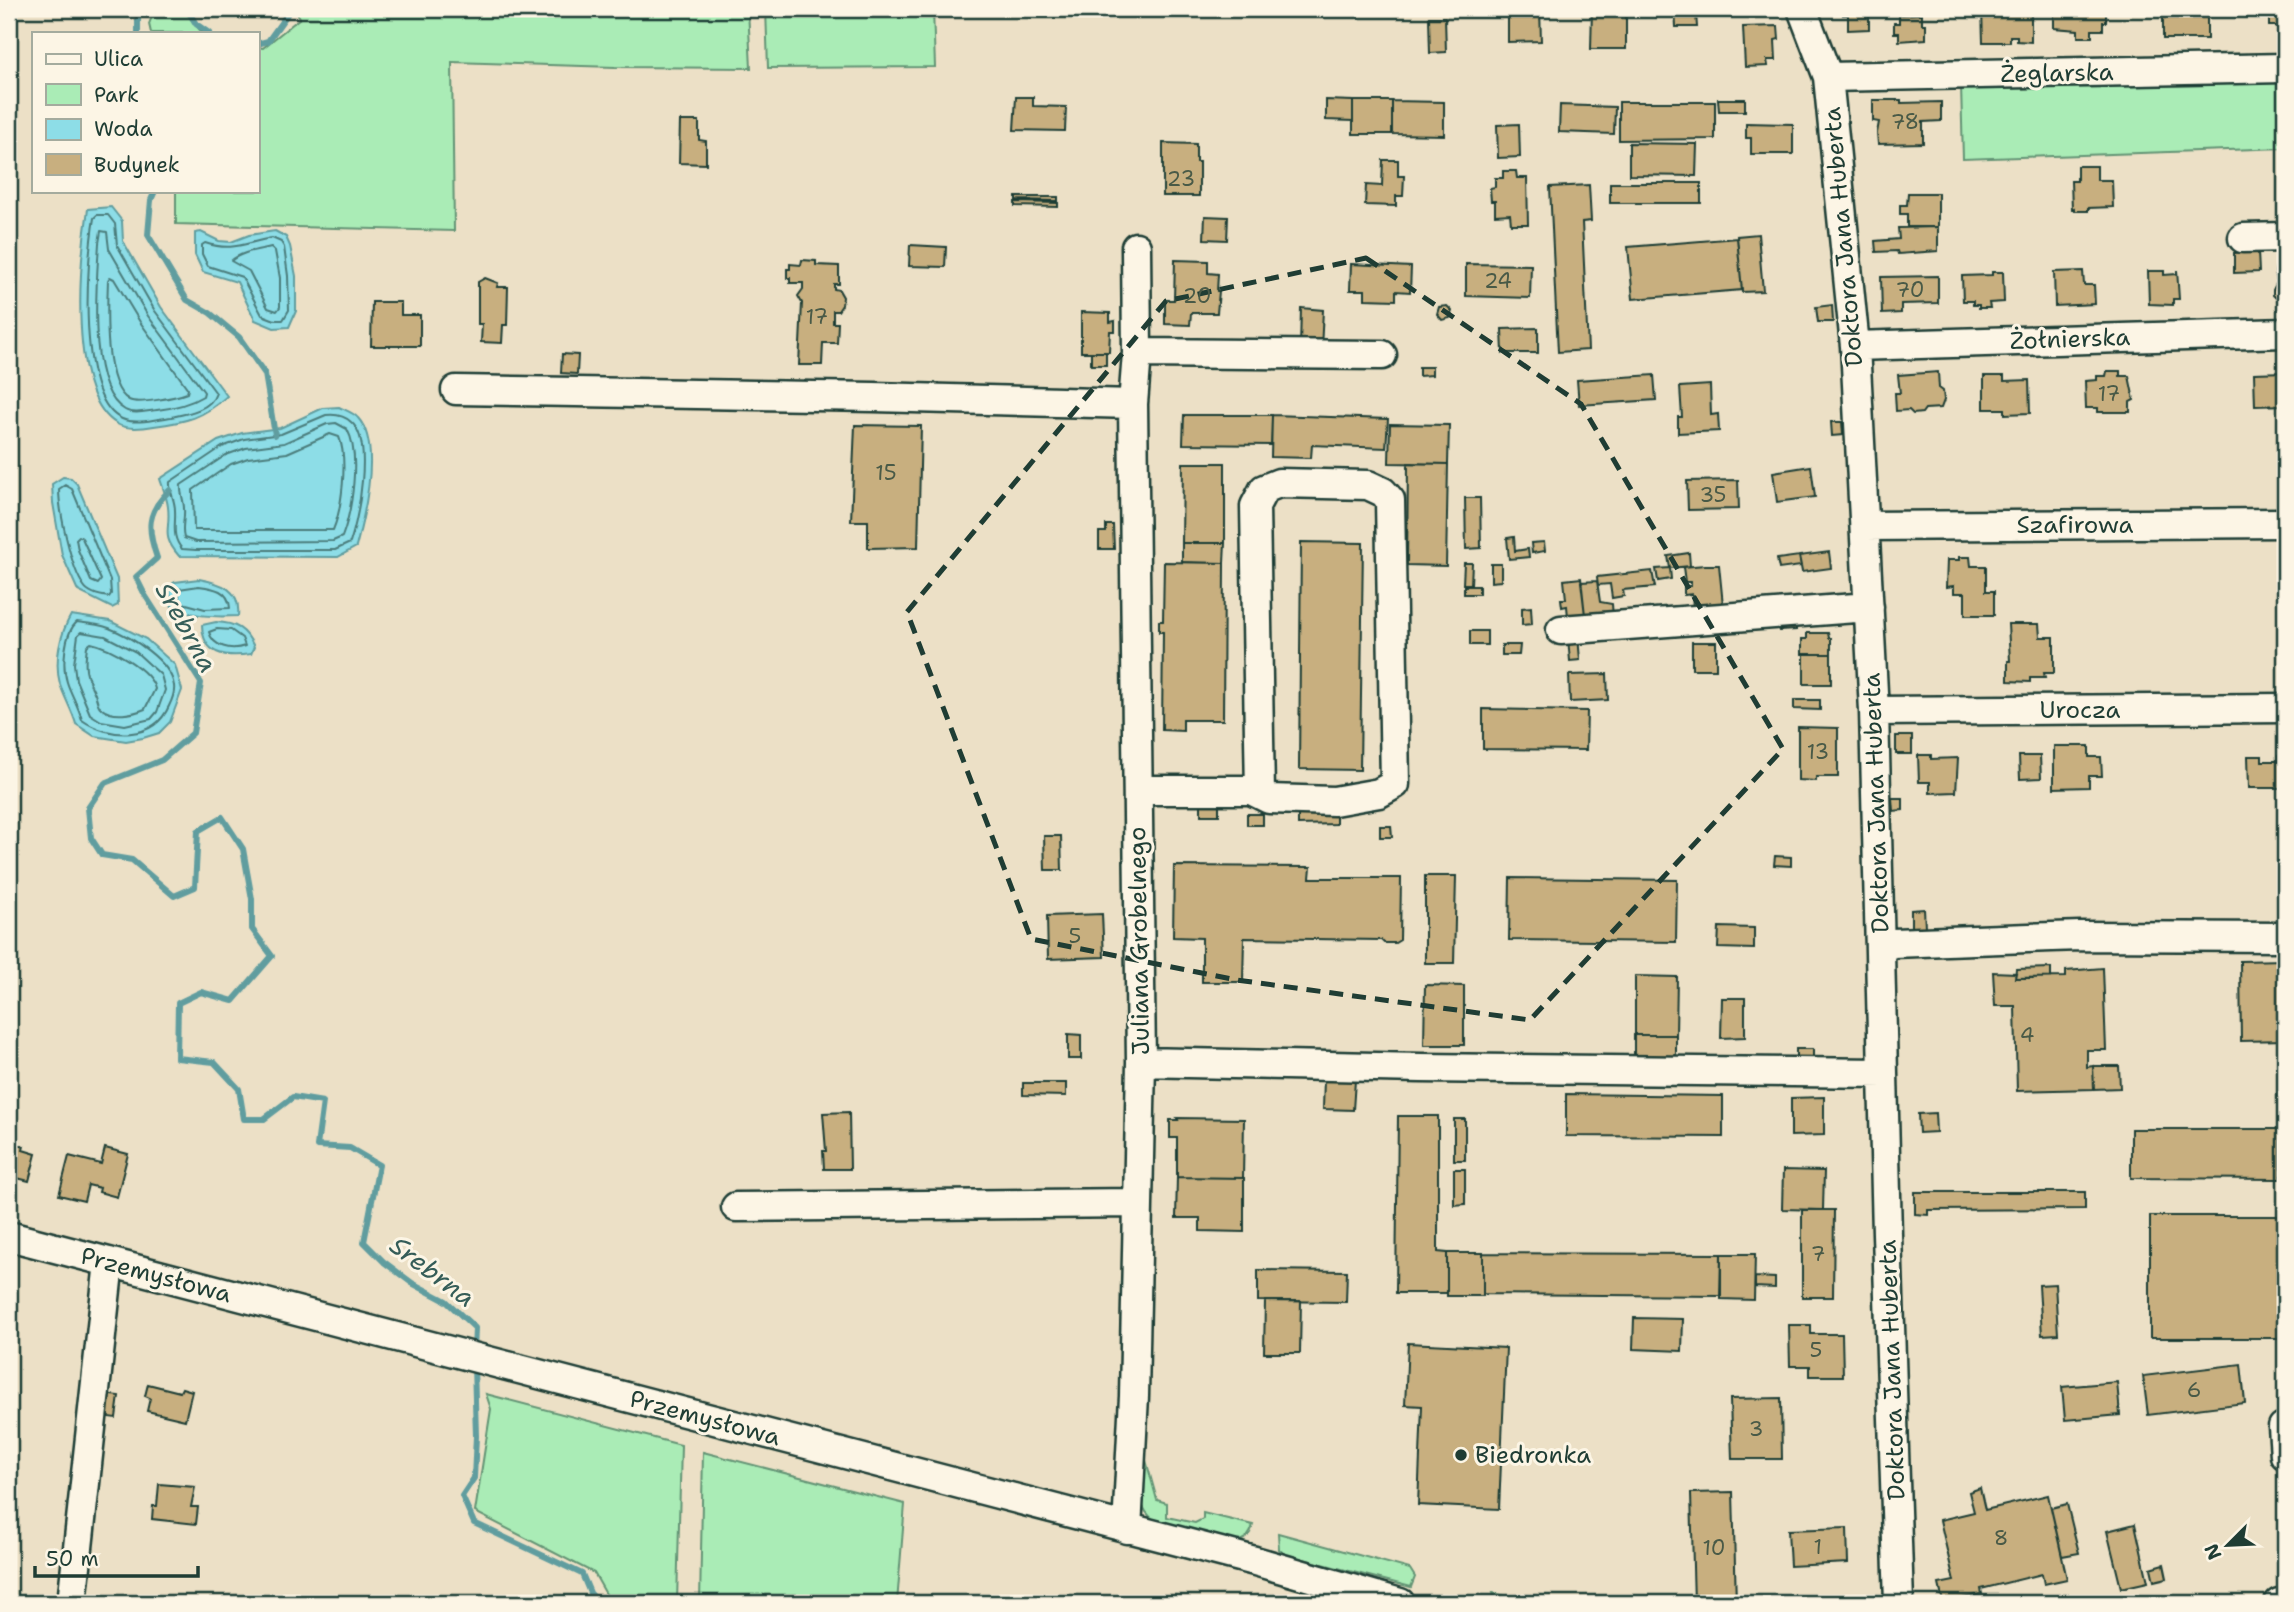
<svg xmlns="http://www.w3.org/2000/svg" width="2294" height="1612" viewBox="0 0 2294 1612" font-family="'Shantell Sans',sans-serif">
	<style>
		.green { fill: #aaecb6; stroke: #649475; stroke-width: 2 }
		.water { fill: #8ddde7; stroke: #619d9f; stroke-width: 2 }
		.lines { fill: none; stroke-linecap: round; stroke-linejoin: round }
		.shore { stroke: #4b7d7c; stroke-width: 2 }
		.stream { stroke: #619d9f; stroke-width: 6 }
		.building { fill: #c8af7f; stroke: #1f3d34; stroke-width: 2 }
		.minor-casing { stroke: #1f3d34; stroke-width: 33 }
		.minor { stroke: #fcf5e5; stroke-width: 28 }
		.marked { fill: none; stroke: #1f3d34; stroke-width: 5; stroke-dasharray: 14 9; stroke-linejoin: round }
		.poi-dot { fill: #1f3d34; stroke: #fcf5e5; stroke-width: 2.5 }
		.labels { text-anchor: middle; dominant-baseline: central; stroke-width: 6; stroke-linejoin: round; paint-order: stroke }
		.number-label { font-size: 21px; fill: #495a47 }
		.street-label { font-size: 24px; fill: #1f3d34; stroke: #fcf5e5 }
		.poi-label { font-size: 24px; fill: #1f3d34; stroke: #fcf5e5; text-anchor: start }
		.water-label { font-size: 26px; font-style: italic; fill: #355d58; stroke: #fcf5e5 }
	</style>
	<rect width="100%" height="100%" fill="#ece0c6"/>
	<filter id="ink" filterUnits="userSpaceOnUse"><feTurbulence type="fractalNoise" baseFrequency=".0143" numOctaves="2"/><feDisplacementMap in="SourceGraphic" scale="14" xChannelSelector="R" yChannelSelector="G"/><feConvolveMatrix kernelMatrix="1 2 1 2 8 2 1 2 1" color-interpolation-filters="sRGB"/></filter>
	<g filter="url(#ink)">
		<path class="green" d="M155,9H183L202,33H151L149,24Z
			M295,9H748L751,68L615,67L452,62L454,231L176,224V191H257V47L263,48L300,18Z
			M766,9H933L935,67L768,68Z
			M2285,80V148L1963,159L1961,85Z
			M486,1394L681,1445L677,1603H611L594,1573L475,1512L491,1409Z
			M1141,1442L1157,1500L1167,1503V1517L1195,1523L1203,1519V1513L1253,1525C1250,1537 1244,1541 1233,1542L1156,1522C1148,1516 1143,1510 1141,1500Z
			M703,1452L905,1504L897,1603H700Z
			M1278,1533L1410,1569L1415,1577L1411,1587L1284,1554L1279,1549Z
			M1493,1593L1534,1603H1496Z"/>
		<path class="water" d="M111,207L122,221L123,241L161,307L227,396C203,418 186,422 154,426C143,428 127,430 117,424C67,394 80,260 88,209Z
			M275,231L286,237L290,246L296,276V311L289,327L274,328L255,320L237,282L203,272L195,255V233L201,232L219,241L231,242L249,235Z
			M339,407C345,410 354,413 358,418C382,444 364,517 356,547L338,557L179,556C160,534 171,531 168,507C167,498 163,488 160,479L218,441L242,433L280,428L323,408Z
			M63,477L71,478L77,484L117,579L118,605L112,608L78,591L62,555L53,503L52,484Z
			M199,579C221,583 241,589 238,616C216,617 192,617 172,607L169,586L175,582Z
			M71,615L110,621L146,639L175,665L182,690L170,722L159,733L143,738L126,741L94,736L76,724C72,710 64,697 60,684C54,661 60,634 71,615Z
			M216,622C236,623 246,629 254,647L251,654C225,658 203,655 202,625Z"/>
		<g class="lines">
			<path class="shore" d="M97,215H108L115,224L117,245L155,311L216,393C211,410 186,414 171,417C156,419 136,425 122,419C76,399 87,259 94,218Z
				M101,231L107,232L109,249L148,316L204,392L203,396C188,405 174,408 157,410C147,411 134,415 125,410C86,389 97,280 99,243Z
				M272,238L281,242L284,247L288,276L289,310L283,320H275L262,315L242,277L208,266L202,254V245L205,243C233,252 244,243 272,238Z
				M271,247L275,251L280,278V307L277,311L268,308L249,271L231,261C240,252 258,250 271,247Z
				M110,277L114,279L140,322L188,389L187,393C176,397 139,405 129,400C103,386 107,306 108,280Z
				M326,415C335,414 344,415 351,422C374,440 358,518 350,543L335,550H196L182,549C171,536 176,525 175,510C175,500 169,491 170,482L222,447L244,439L281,434Z
				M336,423L347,429C361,454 352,511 342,537L333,541L196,542L184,538C181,528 185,519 184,509C184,500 180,493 181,485L226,455L246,448L284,443L327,424Z
				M330,434L339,437C348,459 342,509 333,530H194L193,490L231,464L248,458L287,453Z
				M65,485L72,489L110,580L111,594L109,597C101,596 89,594 84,586C71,569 59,511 59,489Z
				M79,536L82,538L101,580L98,584L91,581L78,550L76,539Z
				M199,586C214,588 229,590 230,608L205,609L179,602V589Z
				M77,622C87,623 99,624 109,628C130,636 171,661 174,686C175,693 172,700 169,706C154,741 109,739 82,720C79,707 71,695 67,682C62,666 64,633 77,622Z
				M217,629L231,630L242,638L245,646C231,651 213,647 209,632Z
				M81,632L105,636L136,652L161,675L165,690L157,712L151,719L125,725L101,721L90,714L76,680L74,664L78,635Z
				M91,643C110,647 151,670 155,689L145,709C133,714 113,718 102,709C97,706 97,699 95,694C85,674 84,668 87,646Z"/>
			<path class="stream" d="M138,9V33
				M187,9L196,24L209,33
				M257,44L268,41L288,13L285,9
				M155,191L151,200L148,235L187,300L210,313L239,337L265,374L275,435
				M170,490C146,512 147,529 157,558L136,577L145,595L201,683L193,733L162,760L105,783L88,808L91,838L102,855L132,860L174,896L195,887L198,831L222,817L243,849L252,899V929L272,956L233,1001L201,992L178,1003L177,1058L214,1062L239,1089L244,1119H264L293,1097L323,1102L317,1146L350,1148L379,1165L364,1242L384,1262L412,1283L446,1301L475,1328L474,1351
				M474,1365L476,1436L474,1478L462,1496L474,1523L582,1574L590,1593L599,1603"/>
		</g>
		<path class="building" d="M1502,9H1540L1541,41L1508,42V17H1502Z
			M1592,9H1626V49H1591Z
			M1675,9H1730V12L1696,14L1697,27H1676Z
			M1843,9H1869V29L1848,30V15H1843Z
			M1982,9H2031V42L2017,41V36H2010V42H1983Z
			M2054,9H2106V22H2103V30H2092V37H2078V30L2054,28Z
			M2163,9H2207V39H2163Z
			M2269,9H2285V37H2280V26H2269Z
			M1922,14V24H1926V39L1899,41V33H1894V23H1899V15Z
			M1429,17H1445L1446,52L1430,53Z
			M1778,26L1779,39L1775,40L1776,60H1767L1768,66L1745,67L1743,27Z
			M1016,97H1033V106L1066,107L1065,131L1014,130Z
			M1718,99H1745V111H1719Z
			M1326,100L1353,101V121L1326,120Z
			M1873,100H1901V103L1941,102V121L1923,122V143L1878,144L1877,133L1879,122L1873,121Z
			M1353,101H1392V134H1353Z
			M1392,101L1444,102V135L1392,134Z
			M1619,102H1715V139L1619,140Z
			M1560,105L1615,107L1614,134L1559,132Z
			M680,121H699V140L706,141V164L679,163Z
			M1746,123L1793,124V154H1751V138H1746Z
			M1519,124L1520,157L1498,158L1497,125Z
			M1163,143L1196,144V162H1199V196H1163Z
			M1629,143L1697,144L1696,176L1629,175Z
			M1383,160H1398V176H1404L1403,196H1396V206L1365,205L1366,185L1382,186Z
			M2077,166H2097V180H2112L2113,207L2088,208V211H2074V208L2072,209L2071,181H2077Z
			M1503,171H1516L1517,178H1527L1528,224H1511L1510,214L1495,215V201H1491L1490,188L1495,187V178H1503Z
			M1610,183H1701V203H1610Z
			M1589,185L1591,221L1582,222L1588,350L1558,352L1550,187Z
			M1908,193H1938V227H1907V214H1900V205H1907Z
			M1016,197H1058V201L1016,200Z
			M1015,202L1058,203V207L1015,206Z
			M1205,216L1228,217L1227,240L1204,239Z
			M1938,227V251L1898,254L1897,251L1876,252L1875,241L1899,239L1898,228Z
			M1758,234L1763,291L1742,292L1737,236Z
			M1737,238L1742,290L1633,299L1628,247Z
			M910,245L946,247L945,267L909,266Z
			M2258,252L2259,272L2234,273V253Z
			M2285,258V300H2278L2273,295V290L2277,282L2275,272L2277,259Z
			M802,260L816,261V265L839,266V284H834V289L839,290L843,297L842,305L838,311H833V323H838L837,343H823L822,365H799L802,303L798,296L803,289V283H790V278H787V269H790V264L801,265Z
			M1175,260L1208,261V273L1218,274L1217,291H1219L1217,313H1191L1190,325L1165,324V300H1174Z
			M1351,264L1411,267L1410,292L1396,291V300L1365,299V290H1350Z
			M1466,264L1531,265L1530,298L1466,296Z
			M2177,270L2179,299H2173V305L2149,304L2148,271H2164V275L2177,274Z
			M2083,271L2084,285H2094L2095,304L2055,306L2054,272Z
			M1992,272H2003L2004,302L1989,303L1990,308H1979V305H1973V301H1963L1962,276L1992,275Z
			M1938,276V303L1901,304V313L1882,314L1881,277Z
			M485,278L498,283L497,287H508L507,325H503L502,343L481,342L482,324H478V282Z
			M372,302H401V315H420V346H371Z
			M1832,305L1833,322H1818L1816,307Z
			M1447,306L1452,311L1450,318L1442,320L1437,314L1439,307Z
			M1301,308L1323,310L1321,349H1300Z
			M1081,312L1110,313V322L1115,321V331H1110L1109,352H1081Z
			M1538,328V353H1503L1502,329Z
			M1091,352H1106V365H1091Z
			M562,354L578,355L577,374L561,373Z
			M1419,367H1432V375L1419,376Z
			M2107,371H2120V376H2129L2134,400L2130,402V412H2098V408H2086L2085,381L2097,380V376H2106Z
			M1938,372L1939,388L1943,391L1944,400L1941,408L1925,409L1922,413L1913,414L1909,410L1896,411L1895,393H1900L1898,375Z
			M2285,372V405L2255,406L2254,373Z
			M1654,375L1656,400L1579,405L1577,380Z
			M1984,376H2004V381L2029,380L2030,413L2005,414V409H1984Z
			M1710,385L1711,415L1718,414L1719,431L1678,433V417H1682L1680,387Z
			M1184,415H1272L1271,445L1183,444Z
			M1272,415L1388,419L1386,448L1312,445L1311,458L1271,457Z
			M1831,422H1842L1843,435L1832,436Z
			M1390,424L1449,425L1448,464L1389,463Z
			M855,425L921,426L918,547L868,548V521H851Z
			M1183,463H1225V543H1182Z
			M1408,463L1448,464L1446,566L1407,565Z
			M1811,466L1815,497L1777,502L1773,472Z
			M1738,480L1739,509L1688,510L1687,481Z
			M1465,498H1480L1481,548L1466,549Z
			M1106,525H1113L1114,549H1099V532H1106Z
			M1514,537L1515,551L1528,549L1529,557L1509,559L1507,538Z
			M1301,542L1363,543L1360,770L1299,769Z
			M1544,542L1545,551L1532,553L1531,543Z
			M1182,543H1225L1224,563L1182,562Z
			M1829,552L1831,568L1802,572L1799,556Z
			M1689,553L1690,566L1670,568L1668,556Z
			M1799,556L1801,566L1779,569L1777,559Z
			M1959,557H1970L1971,566H1986V591H1994V615H1965V593H1954V586L1946,587L1947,560H1959Z
			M1164,562L1224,563L1223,720H1183V731L1162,730L1163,632H1159V621H1163Z
			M1464,563H1472L1471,584H1463Z
			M1491,564H1501V581L1491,582Z
			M1705,565H1719L1723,605L1693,608L1692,594L1684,595V586H1691V582H1685L1683,567Z
			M1670,568L1671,579L1658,581L1656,569Z
			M1652,571L1655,587L1623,590L1624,596L1612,598L1610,584L1598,585L1597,577Z
			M1581,578L1585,615L1568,617L1567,606L1562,607L1561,599H1566L1564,580Z
			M1597,581L1600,602L1612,604L1613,617L1585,615L1581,582Z
			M1464,586H1479V594H1464Z
			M1531,607L1532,624L1522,625V608Z
			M1780,621H1796V630L1780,631Z
			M2008,624H2039L2040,637H2054V673H2044L2045,678H2030V682L2008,681V661H2010Z
			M1470,631H1487V645H1470Z
			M1807,633H1828L1829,638H1831V654H1802V639H1807Z
			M1578,636L1580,660L1570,661L1568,638Z
			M1692,642H1716V669H1692Z
			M1502,645H1520L1519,655H1502Z
			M1804,654H1831V684H1804Z
			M1607,674L1608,700L1570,702L1569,675Z
			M1794,700H1820V710L1794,709Z
			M1483,709L1587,711L1586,750L1483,749Z
			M1798,727L1838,728V777H1816V781L1798,780Z
			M1896,736H1912V754H1896Z
			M2054,746H2089V757H2101L2102,776H2089V787L2054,788Z
			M1918,755H1931V759L1958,758L1956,792L1930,793V782H1919Z
			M2019,756H2040L2041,778L2020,779Z
			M2248,756H2262V761H2278V756H2285V791H2282V788H2249Z
			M1892,798H1903V810L1893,811Z
			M1201,803H1219V815H1201Z
			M1247,814H1263V825H1247Z
			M1336,814V824L1298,825V815Z
			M1380,826H1391L1392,837H1380Z
			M1044,836H1061L1062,870H1045Z
			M1775,856L1791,857V866L1774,865Z
			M1174,866L1311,867L1310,878H1401L1400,940L1395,943H1384L1381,940L1244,938L1243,982H1202V938L1173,937Z
			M1425,876H1456L1454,963H1425Z
			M1510,878L1677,880L1676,942L1509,940Z
			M1924,909L1925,927L1911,928V910Z
			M1102,914L1104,957L1048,959L1047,916Z
			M1719,927L1754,928V949L1718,948Z
			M2285,960V1040L2241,1041L2240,961Z
			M2051,968V978H2015L2016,969Z
			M2103,968L2106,1050H2087V1067L2093,1066L2094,1089L2017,1091L2015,1006H1995L1993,972L2016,973L2015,978L2066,977V971Z
			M1635,976L1677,977L1676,1035H1635Z
			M1425,985L1464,986V1045H1424Z
			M1722,998H1745V1037L1721,1038Z
			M1068,1034L1081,1035V1059H1068Z
			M1634,1035H1676V1058L1634,1057Z
			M1796,1049H1813V1061L1796,1059Z
			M2093,1066H2119L2120,1088L2094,1089Z
			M1324,1079L1355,1080L1353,1110L1323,1109Z
			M1023,1083H1066V1096L1023,1095Z
			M1566,1094L1723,1096V1137L1566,1136Z
			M1824,1097V1135L1791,1136V1098Z
			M849,1112L850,1169H824L823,1151H826L823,1113Z
			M1935,1113L1936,1132L1919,1133L1918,1114Z
			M1398,1116H1438V1252L1447,1253V1293H1396Z
			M1177,1118L1244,1119L1243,1178L1177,1177V1138H1170V1120H1178Z
			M1454,1119H1465V1160H1454Z
			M2131,1129H2280V1179L2131,1178Z
			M2280,1129H2285V1176H2280Z
			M9,1142L24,1146L23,1150L36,1154L29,1181L9,1176Z
			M105,1148L128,1154L117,1197L99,1192L100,1188L88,1185L84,1201L59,1195L69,1156L101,1164Z
			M1454,1169H1465V1204L1454,1205Z
			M1783,1170L1824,1171L1823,1210L1782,1209Z
			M1177,1177L1244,1178V1232L1200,1231V1218H1176Z
			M1915,1192H2085V1209L1928,1210V1215L1915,1214Z
			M1802,1210H1834L1833,1297H1802Z
			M2150,1216H2285V1338H2150Z
			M1447,1253H1483V1296H1447Z
			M1483,1253L1721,1254L1720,1296L1483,1294Z
			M1721,1254H1755L1754,1300L1721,1299Z
			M1258,1270L1347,1271L1346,1302L1258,1301Z
			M1755,1277L1775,1278V1288L1755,1287Z
			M2055,1284L2058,1334L2042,1335L2039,1285Z
			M1265,1301H1301L1300,1353H1264Z
			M1634,1318L1683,1319L1682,1351L1633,1349Z
			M1789,1325H1811V1334H1842L1843,1376H1810V1366H1790Z
			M1408,1343L1506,1348L1499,1509L1418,1505L1422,1406L1405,1405Z
			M2241,1364L2245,1403L2148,1415L2143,1376Z
			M2117,1382L2120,1415L2065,1420L2062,1387Z
			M148,1384L180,1392L182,1388L192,1391L185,1420L147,1411L150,1398L145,1396Z
			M103,1394L119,1396L116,1418L100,1416Z
			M1781,1398L1782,1459H1732L1730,1399Z
			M159,1484L195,1487L191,1507H198L196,1524L152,1519L153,1506H157Z
			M1980,1488L1985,1510L2048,1495L2067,1579L2044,1584L2042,1574L1981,1589L1982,1594L1943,1602L1939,1584L1954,1581L1940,1520L1974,1512L1969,1492Z
			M1733,1492L1736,1603H1694L1691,1493Z
			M2067,1504L2079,1553L2062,1556L2051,1508Z
			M2135,1524L2148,1582L2121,1588L2107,1531Z
			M1847,1528L1848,1563L1790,1566L1788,1530Z
			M2164,1564L2167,1578L2154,1581L2151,1568Z"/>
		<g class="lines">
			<g class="minor-casing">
				<path id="minor" d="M1802,9L1828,77L1855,346L1874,711L1887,1234L1899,1603
					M1828,77L2285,68
					M2243,238L2285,237
					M1855,346L2285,333
					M1137,353L1382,355
					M456,390L874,397L1133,404
					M1865,526L2285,523
					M1561,630L1869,607
					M1874,711L2285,708
					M1138,790H1251L1269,799L1334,801L1379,793L1395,784L1390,500L1383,492L1368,485L1279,483L1264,489L1255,506L1260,794
					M1881,948L1893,943L2080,936L2285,937
					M1141,1062L1421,1068L1883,1073
					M736,1207L1137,1203
					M9,1236L1255,1561L1400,1603
					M2285,1427H2283L2285,1455
					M1127,1529L1134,1396L1141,1062L1133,404L1137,353L1136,247
					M72,1603L109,1262
					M2279,1603L2285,1602"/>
			</g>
			<use href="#minor" class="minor"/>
		</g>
	</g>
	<path class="marked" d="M1366,258L1581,404L1783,749L1530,1020L1237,980L1031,939L907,612L1166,301Z"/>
	<circle class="poi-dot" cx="1461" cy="1455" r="7"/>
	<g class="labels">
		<g class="number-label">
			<text x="1905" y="122">78</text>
			<text x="1181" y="179">23</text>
			<text x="1498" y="281">24</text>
			<text x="1910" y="290">70</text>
			<text x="1197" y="296">20</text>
			<text x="817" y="317">17</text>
			<text x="2109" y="394">17</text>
			<text x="886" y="473">15</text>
			<text x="1713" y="495">35</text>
			<text x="1818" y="752">13</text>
			<text x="1075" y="936">5</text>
			<text x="2027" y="1035">4</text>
			<text x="1818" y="1254">7</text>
			<text x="1816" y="1350">5</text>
			<text x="2194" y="1390">6</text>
			<text x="1756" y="1429">3</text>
			<text x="2001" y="1538">8</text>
			<text x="1818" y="1547">1</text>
			<text x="1714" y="1548">10</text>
		</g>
		<g class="street-label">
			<text transform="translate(2057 73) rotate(-1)">Żeglarska</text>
			<text transform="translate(1843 237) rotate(-95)">Doktora Jana Huberta</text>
			<text transform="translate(2070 339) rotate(-2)">Żołnierska</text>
			<text x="2075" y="525">Szafirowa</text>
			<text x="2080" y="710">Urocza</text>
			<text transform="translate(1876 803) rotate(-92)">Doktora Jana Huberta</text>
			<text transform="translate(1139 941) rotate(-91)">Juliana Grobelnego</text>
			<text transform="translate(156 1275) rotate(15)">Przemysłowa</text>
			<text transform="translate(1892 1370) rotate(-92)">Doktora Jana Huberta</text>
			<text transform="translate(705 1418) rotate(15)">Przemysłowa</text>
		</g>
		<g class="poi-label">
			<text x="1475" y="1455">Biedronka</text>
		</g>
		<g class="water-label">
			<text transform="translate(187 627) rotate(61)">Srebrna</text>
			<text transform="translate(433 1271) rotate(37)">Srebrna</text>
		</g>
	</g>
	<rect width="2294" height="1612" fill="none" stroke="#fcf5e5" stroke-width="35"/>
	<rect x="18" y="18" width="2259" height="1577" fill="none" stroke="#1f3d34" stroke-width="2.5" filter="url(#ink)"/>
	<rect x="32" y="32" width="228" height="161" fill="#fcf5e5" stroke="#a4ab9e" stroke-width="2"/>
	<rect x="46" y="54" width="35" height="10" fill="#fcf5e5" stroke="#a4ab9e" stroke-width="2"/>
	<text x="94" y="66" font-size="21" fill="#1f3d34">Ulica</text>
	<rect x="46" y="84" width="35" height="21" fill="#aaecb6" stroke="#a4ab9e" stroke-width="2"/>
	<text x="94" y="102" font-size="21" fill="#1f3d34">Park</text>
	<rect x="46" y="119" width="35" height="21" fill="#8ddde7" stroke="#a4ab9e" stroke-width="2"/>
	<text x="94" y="136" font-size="21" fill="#1f3d34">Woda</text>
	<rect x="46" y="154" width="35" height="21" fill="#c8af7f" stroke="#a4ab9e" stroke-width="2"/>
	<text x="94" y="172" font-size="21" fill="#1f3d34">Budynek</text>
	<g transform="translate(2228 1545) rotate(246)" stroke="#fcf5e5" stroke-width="5" paint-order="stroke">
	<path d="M0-5L12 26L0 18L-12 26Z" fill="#1f3d34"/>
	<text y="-10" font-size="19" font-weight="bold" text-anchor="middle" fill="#1f3d34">N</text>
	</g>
	<path d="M35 1566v10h163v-10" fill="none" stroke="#1f3d34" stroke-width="3.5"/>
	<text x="46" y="1566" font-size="21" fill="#1f3d34" stroke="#fcf5e5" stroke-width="5" paint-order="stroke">50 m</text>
</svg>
